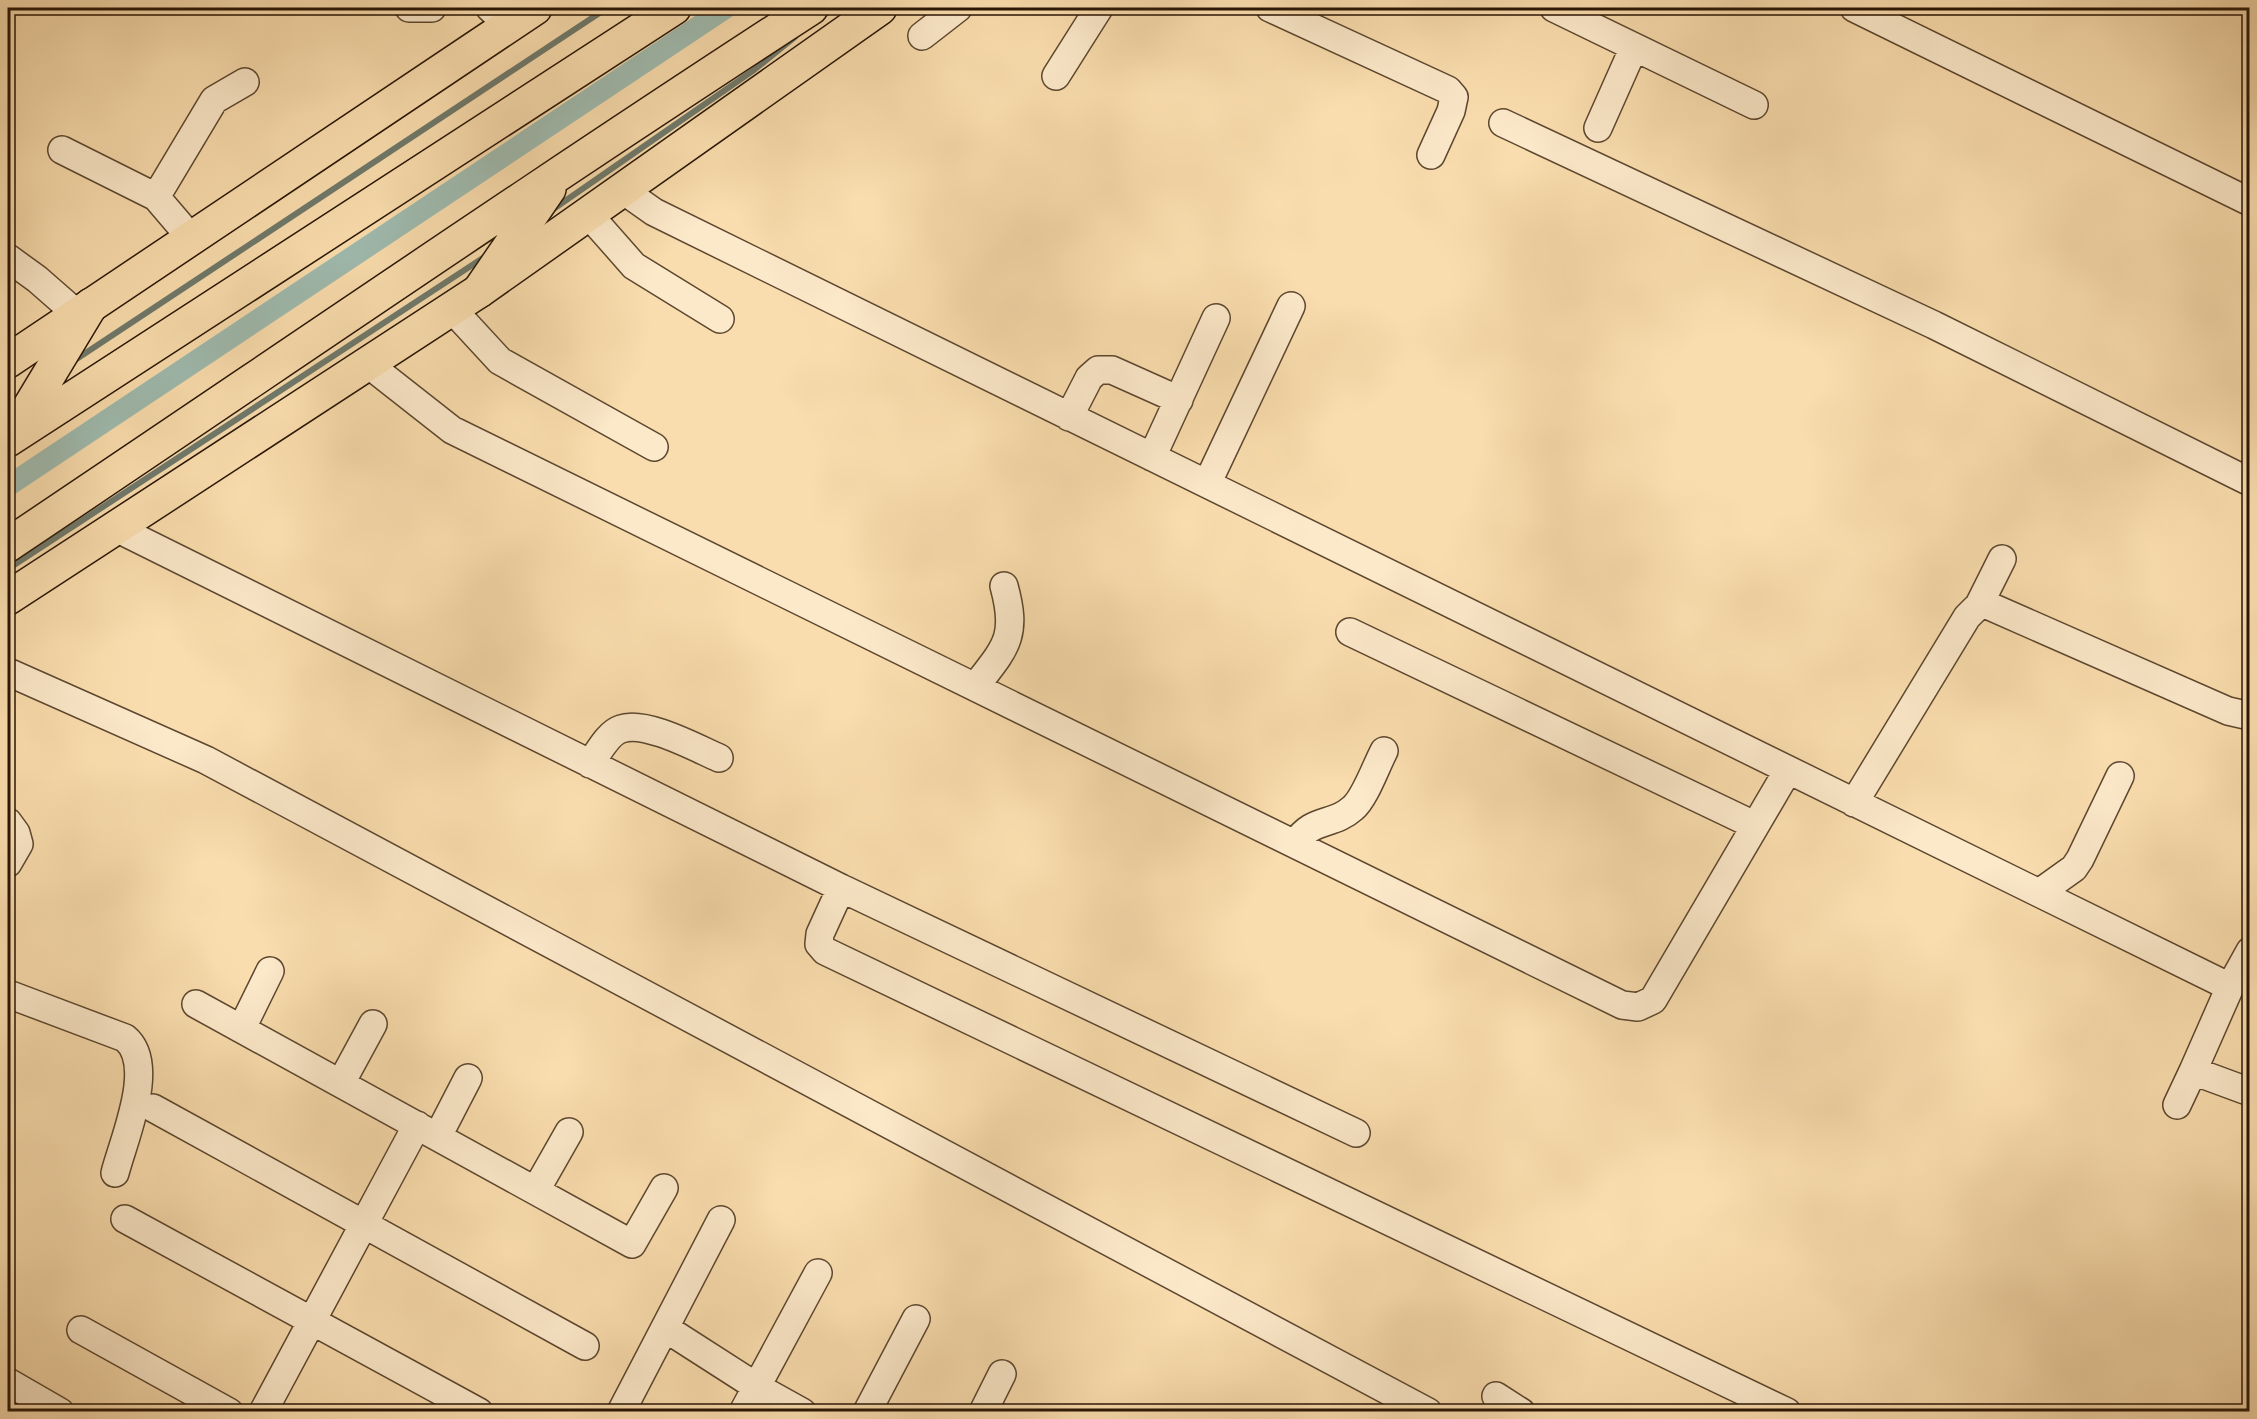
<svg xmlns="http://www.w3.org/2000/svg" width="2257" height="1419" viewBox="0 0 2257 1419" font-family="Alegreya,serif">
	<style>
		.lines { fill: none; stroke-linecap: round; stroke-linejoin: round }
		.stream { stroke: #6f796b; stroke-width: 6 }
		.canal { stroke: #9fbbaf; stroke-width: 21 }
		.minor-casing { stroke: #5c472f; stroke-width: 30 }
		.major-casing { stroke: #281505; stroke-width: 36 }
		.highway-casing { stroke: #281505; stroke-width: 36 }
		.minor { stroke: #fce9ca; stroke-width: 27 }
		.major { stroke: #faddae; stroke-width: 33 }
		.highway { stroke: #faddae; stroke-width: 33 }
	</style>
	<rect width="100%" height="100%" fill="#faddae"/>
	<filter id="stains"><feTurbulence type="fractalNoise" baseFrequency=".00333" numOctaves="4"/><feColorMatrix values="0 0 0 0 .2 0 0 0 0 .09 0 0 0 0 .02 0 0 0 .5 -.17"/></filter>
	<radialGradient id="worn" r=".72"><stop offset=".6" stop-color="#630" stop-opacity="0"/><stop offset="1" stop-color="#630" stop-opacity=".3"/></radialGradient>
	<g class="lines">
		<path class="stream" d="M820,18L833,8
			M552,210L754,70L795,37
			M72,362L607,8
			M8,405L20,396
			M8,569L486,256"/>
		<path class="canal" d="M8,486L726,8"/>
		<g class="minor-casing">
			<path id="minor" d="M409,8H432
				M490,8L508,25
				M1270,8L1448,90L1454,97L1451,111L1431,155
				M1554,8L1754,105
				M1854,8L2250,202
				M922,36L958,8
				M1056,76L1099,8
				M1503,123L1934,325L2250,482
				M1598,128L1634,47
				M62,150L156,197L191,238
				M627,193L654,212L2230,987L2193,1071L2250,1092
				M156,197L214,100L245,82
				M589,215L634,266L720,319
				M8,258L37,279L77,314
				M452,309L500,361L654,447
				M368,364L452,430L1622,1005L1638,1007L1653,1000L1788,770
				M1069,417L1089,378L1098,370H1112L1179,400
				M1152,457L1216,318
				M1207,484L1291,306
				M116,528L841,888L820,934L819,944L825,951L1787,1412
				M1979,605L2002,559
				M1350,632L1754,825
				M8,672L206,760L1428,1412
				M975,687C1006,647 1018,637 1004,586
				M590,764C598,753 608,733 621,729C645,720 696,748 719,758
				M1854,803L1967,617L1979,605H1987L2228,711L2250,716
				M8,822L16,833L19,844L8,863
				M1295,844C1313,816 1332,827 1353,808C1365,798 1376,766 1384,751
				M841,888L1356,1133
				M2039,893L2074,868L2080,859L2120,776
				M2230,987L2250,951
				M8,994L125,1038C157,1064 124,1138 115,1173
				M196,1004L632,1244L664,1188
				M242,1028L270,971
				M341,1083L373,1024
				M2177,1105L2193,1071
				M153,1108L585,1346
				M438,1136L468,1078
				M536,1190L569,1132
				M125,1219L479,1412
				M665,1328L757,1387L802,1412
				M81,1330L229,1412
				M8,1382L60,1412
				M1496,1396L1521,1412
				M263,1412L417,1125
				M621,1412L721,1220
				M743,1412L818,1273
				M867,1412L916,1319
				M983,1412L1002,1374"/>
		</g>
		<g class="major-casing">
			<path id="major" d="M8,361L535,8
				M8,598L479,291L880,8"/>
		</g>
		<g class="highway-casing">
			<path id="highway" d="M479,291L549,189
				M15,431L91,305
				M8,440L674,8
				M8,545C275,366 541,183 811,8"/>
		</g>
		<use href="#minor" class="minor"/>
		<use href="#major" class="major"/>
		<use href="#highway" class="highway"/>
	</g>
	<rect width="2257" height="1419" fill="none" stroke="#faddae" stroke-width="30"/>
	<rect x="9" y="9" width="2239" height="1401" fill="none" stroke="#281505" stroke-width="3"/>
	<rect x="15" y="15" width="2227" height="1389" fill="none" stroke="#281505" stroke-width="1.5"/>
	<rect width="100%" height="100%" filter="url(#stains)"/>
	<rect width="100%" height="100%" fill="url(#worn)"/>
</svg>
